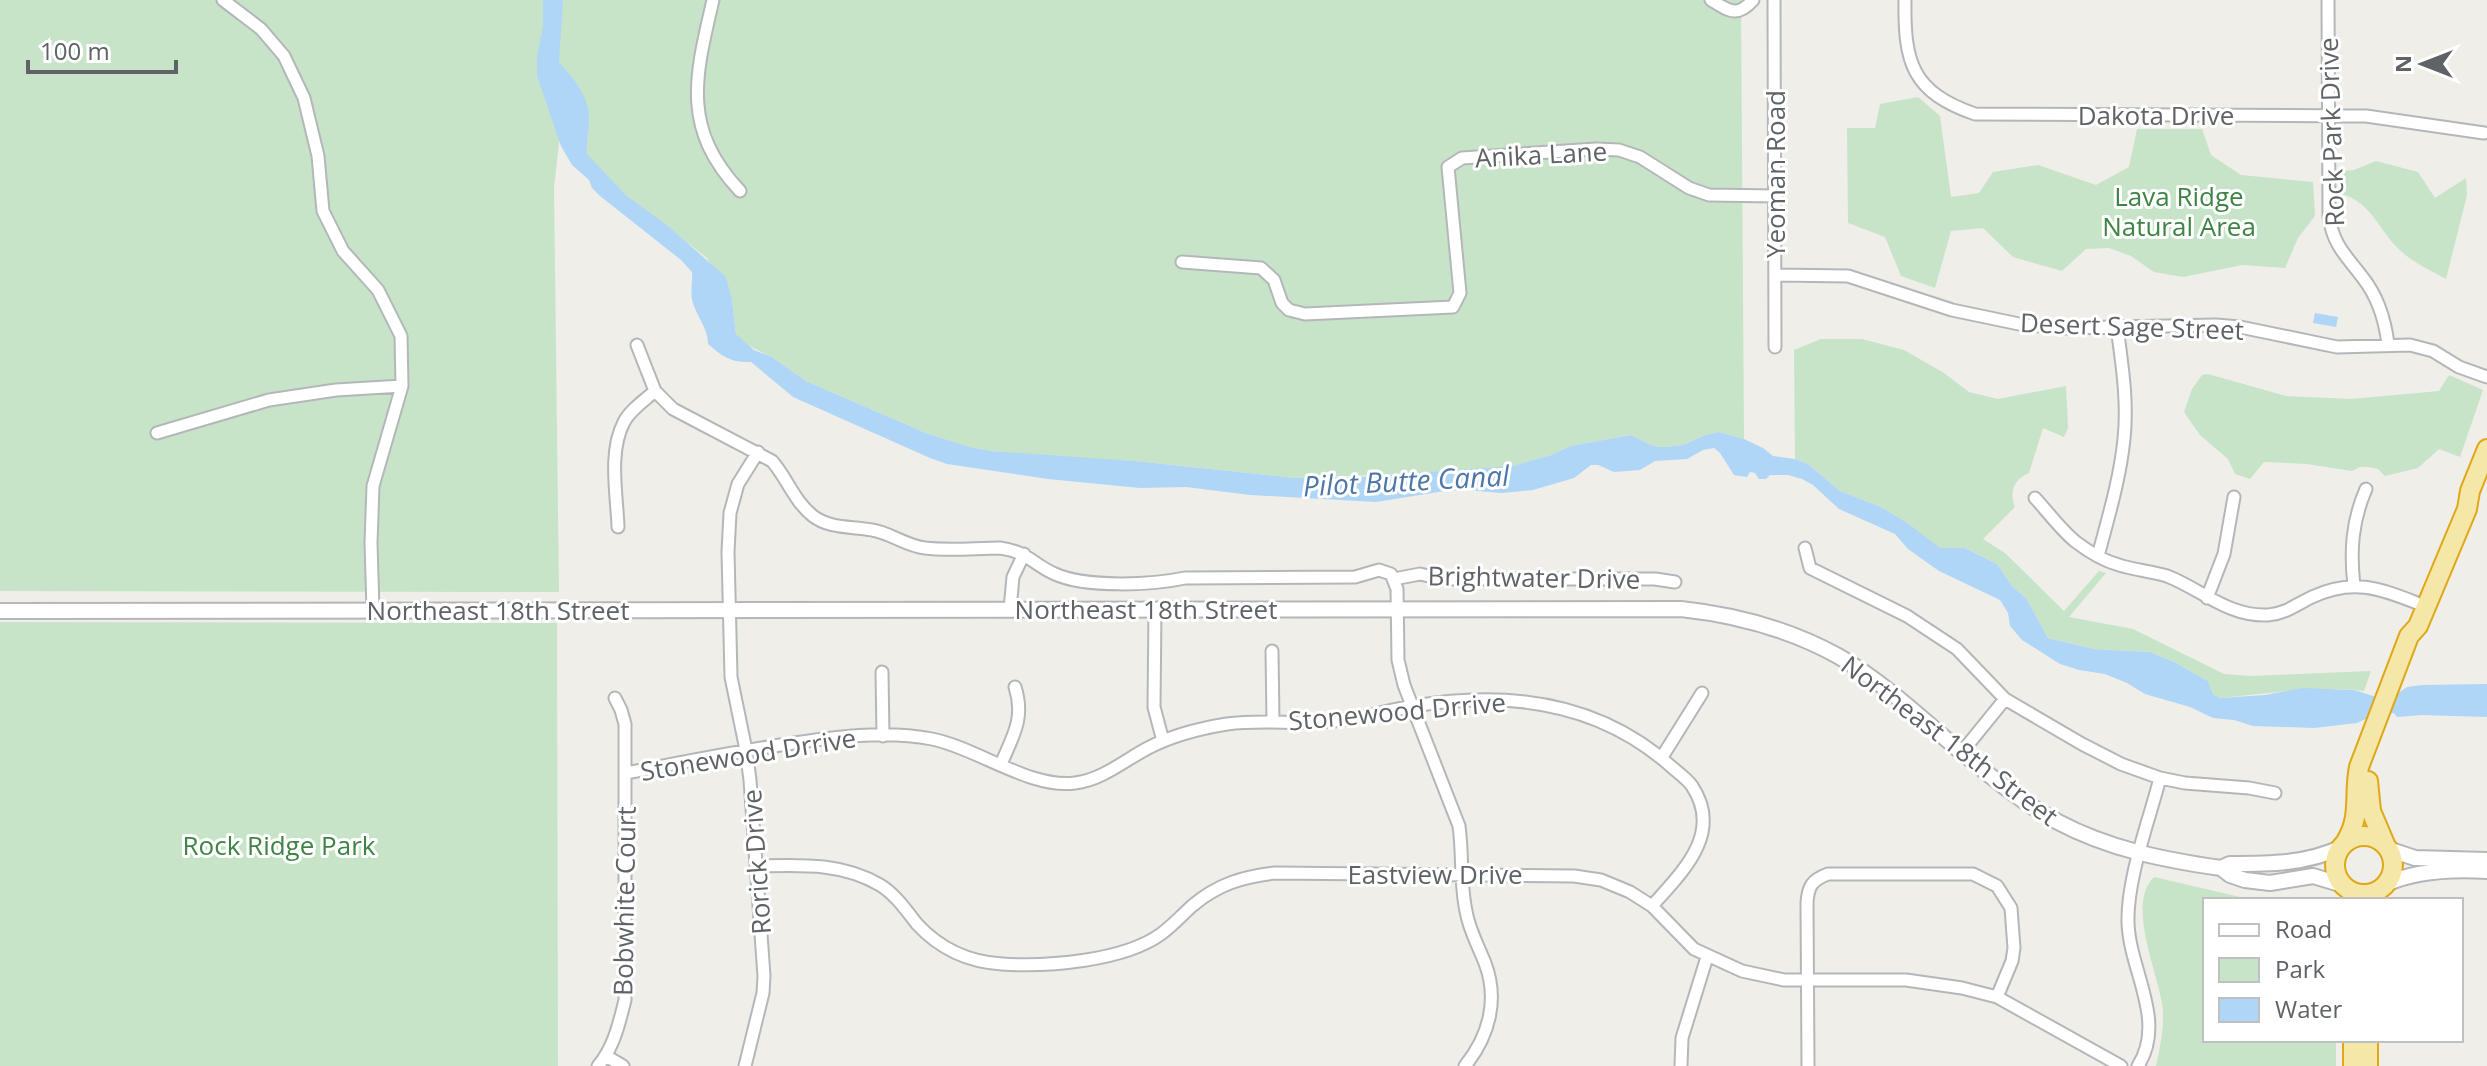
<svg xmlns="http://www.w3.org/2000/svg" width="2487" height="1066" viewBox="0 0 2487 1066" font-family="'Open Sans',sans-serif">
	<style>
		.green { fill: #c7e4c8 }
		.water { fill: #b0d6f7 }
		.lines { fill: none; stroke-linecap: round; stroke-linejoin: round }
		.minor-casing { stroke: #b4b7ba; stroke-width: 15 }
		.tertiary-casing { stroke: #b4b7ba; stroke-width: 18 }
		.secondary-casing { stroke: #b4b6ba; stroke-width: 18 }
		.trunk-casing { stroke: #e0a717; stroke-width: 22 }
		.minor { stroke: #fff; stroke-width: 11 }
		.tertiary { stroke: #fff; stroke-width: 14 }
		.secondary { stroke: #fff; stroke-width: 14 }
		.trunk { stroke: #f5e7a8; stroke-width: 18 }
		.labels { text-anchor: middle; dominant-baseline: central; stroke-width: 6; stroke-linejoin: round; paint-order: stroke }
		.street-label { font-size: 26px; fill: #5f6266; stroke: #fff }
		.park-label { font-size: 26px; fill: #3f8445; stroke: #fff }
		.water-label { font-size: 28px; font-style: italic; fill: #4d77a8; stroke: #fff }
	</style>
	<rect width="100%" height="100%" fill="#efeee8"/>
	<path class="green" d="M0,0H1741L1744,439L1719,432L1705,435L1683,445L1665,447L1653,446L1631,435L1570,446L1551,455L1514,466L1432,473L1295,478L1135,461L1070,458L991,451L970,447L926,433L806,381L772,357L745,344L736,334L732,300L707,258L626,195L586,154L589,114L586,102L567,73L554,187L559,592L0,591Z
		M1918,97L1940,116L1951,197L1979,193L1993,172L2038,165L2096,185L2129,167L2137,129H2202L2211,155L2241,175L2313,182L2315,216L2298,238L2285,268L2242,265L2183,277L2154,272L2131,256L2109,248L2086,249L2062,271L2013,257L1983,228L1951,231L1935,288L1901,276L1885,237L1848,223L1847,128H1875L1880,104Z
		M2376,161L2418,172L2435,198L2466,178L2467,195L2446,279C2432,271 2414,263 2402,252C2378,231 2374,204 2342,194V171L2354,170Z
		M1821,339H1862L1904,350L1944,373L1969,392L1998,399L2066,386L2068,428L2064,437L2043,428L2029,473C2014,479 2009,492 2015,507L1983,539L2005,553L2064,611L2099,571L2106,573L2069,617L2133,629L2224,674L2252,676L2371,671L2364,691C2315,685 2268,694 2220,698L2213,694L2208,681L2174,662L2150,652L2094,649L2048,638L2026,598L2012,586L1997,564L1965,548H1940L1932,545L1906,522L1881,507L1840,491L1808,464L1795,459L1794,350Z
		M2208,374L2286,396L2351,399L2439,391L2449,375L2483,390L2460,457L2439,449L2418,468L2385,476L2378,469L2369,467H2360L2352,471L2307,464L2264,462L2250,479L2235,474L2228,459L2200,435L2184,412L2192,389L2202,375Z
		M0,622L557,623L558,1066H0Z
		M2154,877L2240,897L2275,900H2205V1040H2336V1066H2156C2160,1048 2164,1029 2163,1010C2160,976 2125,905 2154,877Z"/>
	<path class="water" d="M543,0H563L559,62C572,77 587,93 589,114C590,127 586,141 587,154L626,195L668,226L726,277L732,300L736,334L754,350L772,357L806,381L926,433L970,447L991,451L1135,461L1295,478L1359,477L1513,466L1551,455L1570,446L1631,435L1653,446L1665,447L1683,445L1705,435L1719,432L1744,439L1763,448L1773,456L1795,459L1808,464L1840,491L1881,507L1906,522L1940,548H1965L1997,564L2012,586L2026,598L2048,638L2094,649L2150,652L2174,662L2208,681L2213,694L2220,698L2265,695L2302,688L2354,690L2373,696H2394L2407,687L2422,685L2487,684V717L2422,715L2397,717L2394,713L2374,715L2357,723L2314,728L2253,726L2234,720L2213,718L2190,707L2145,694L2127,683L2105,674L2079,670L2060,664L2022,640L2010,626L2008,613L2000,600L1939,571L1908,549L1895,534L1839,509L1813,485L1802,479L1788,475H1770L1766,479H1759L1755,473L1750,472L1747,477L1734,475L1720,453L1714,448L1703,450L1687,459L1655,461L1640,470L1614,472L1598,465H1591L1574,478L1533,490L1501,493L1468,490L1445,491L1376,502L1250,495L1186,487L1140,488L1048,479L947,464L930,458L793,397L751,362C731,363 723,357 708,344C708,329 699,320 694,306C689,295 693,284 692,272L681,260L600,196L592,188L589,180L572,165L561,146L537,76V56L543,26Z
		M2315,313L2338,317L2336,327L2313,323Z"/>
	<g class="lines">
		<g class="minor-casing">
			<path id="minor" d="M223,0L261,29L284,56L304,98L318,156L323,211L343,251L378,290L401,336L402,386L373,486L371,543L373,610
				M713,0C695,77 681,128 740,191
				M1711,0C1729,11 1737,18 1753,0
				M1774,0L1775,347
				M1905,0C1904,63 1912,92 1975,114L2366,116L2484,133
				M2328,0L2329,217C2334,247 2346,255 2363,278C2378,297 2385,320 2388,344
				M1182,262L1261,268L1274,280L1282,303L1289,310L1305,314L1453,307L1460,293L1448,167L1462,158L1596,149L1619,150L1640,157L1689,188L1709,195L1776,196
				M1775,275L1848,276L1952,310L2019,324L2066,328L2216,325L2240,327L2337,347L2410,345L2433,351L2459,367L2487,377
				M637,345L655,391L673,409L772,461C787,478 794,501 813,516C830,529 851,526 872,530C891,533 906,546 925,548C949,551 976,548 1000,548C1029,552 1032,564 1055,574C1086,588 1152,585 1185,578L1355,577L1379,570L1391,574L1397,589L1398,660L1404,685L1459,826C1463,854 1460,884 1466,911C1469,930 1478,945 1485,963C1499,1000 1489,1036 1465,1066
				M157,433L269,400L336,390L402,386
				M2035,498C2048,512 2061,530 2076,542C2089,552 2104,561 2119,565C2134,570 2151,571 2167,576C2201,589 2228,617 2268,615C2285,614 2297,604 2312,597C2352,578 2379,588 2417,603
				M618,527C617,495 608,452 624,422C630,410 645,400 655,391
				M1805,548L1810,568L1907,616L1957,649L2005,699L2082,744L2121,764L2160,778L2185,783L2249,788L2275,793
				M2098,556C2108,518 2120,479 2124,439C2128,402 2122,364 2117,327
				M1394,579L1420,574L1442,579H1655L1675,582
				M2354,586C2350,551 2352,521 2366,489
				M2207,598L2224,554L2234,497
				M1010,609L1013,577L1024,554
				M1155,609L1154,707L1163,741
				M1272,651L1273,721
				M882,672L883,736
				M1962,752L2005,699
				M1662,757L1702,693
				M1001,764C1013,736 1025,718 1015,687
				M626,773C679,763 733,752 787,744C834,737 884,730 932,739C977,748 1030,789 1075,783C1102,780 1125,760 1148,748C1171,736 1202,728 1227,724C1262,719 1298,725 1334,721C1361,719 1388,710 1414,706C1509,690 1601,702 1674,769C1680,774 1688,780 1692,786C1724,834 1681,873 1652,906
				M756,866C799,865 841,862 880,885C895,894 906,910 917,924C940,949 968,962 1002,964C1047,967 1124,961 1161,934C1172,926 1182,915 1192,906C1218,884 1242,877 1275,873L1574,876L1601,880L1630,892L1652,906L1694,949L1742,971L1784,980H1906L1962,988L1997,997L2121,1066
				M606,1056L623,1066
				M598,1066C614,1047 619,1024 625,1000V724L621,710L615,698
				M745,1066L763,993L764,976L750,780L746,750L731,677L728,552L730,513L738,484L758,452
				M1681,1066L1682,1038L1707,957
				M1808,1066L1807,903C1808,886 1812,880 1828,874H1973L1997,886L2011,908L2014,948L2012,961L1997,997
				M2138,1066C2167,1020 2129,970 2128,922C2127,878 2149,821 2160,778"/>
		</g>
		<g class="tertiary-casing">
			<path id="tertiary" d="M2388,849L2415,858L2487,860
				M2384,885C2415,870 2453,869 2487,871"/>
		</g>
		<g class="secondary-casing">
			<path id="secondary" d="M0,611L1681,609C1737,615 1789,629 1838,656C1880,680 1918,715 1954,746C1987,773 2020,802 2058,822C2109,849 2164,860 2221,868L2230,864C2269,864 2305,864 2340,848
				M2221,868L2230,875L2245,880L2270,883L2313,876L2343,885"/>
		</g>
		<g class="trunk-casing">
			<path id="trunk" d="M2368,781L2371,811L2385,844
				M2335 865a29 29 0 1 1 58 0a29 29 0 1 1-58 0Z
				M2345,843C2362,816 2353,796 2359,767L2409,636L2418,626L2467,509L2470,491L2487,449
				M2353,1040V1066
				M2368,1040V1066"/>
		</g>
		<use href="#minor" class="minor"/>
		<use href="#tertiary" class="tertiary"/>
		<use href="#secondary" class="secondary"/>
		<use href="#trunk" class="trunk"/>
	</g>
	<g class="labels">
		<g class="street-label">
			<text x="2156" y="115">Dakota Drive</text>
			<text transform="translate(2331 132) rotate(-92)">Rock Park Drive</text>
			<text transform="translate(1541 154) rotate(-3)">Anika Lane</text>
			<text transform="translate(1775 174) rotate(-90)">Yeoman Road</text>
			<text transform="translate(2132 326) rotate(2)">Desert Sage Street</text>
			<text transform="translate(1534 577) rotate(1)">Brightwater Drive</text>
			<text x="1146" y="609">Northeast 18th Street</text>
			<text x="498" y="610">Northeast 18th Street</text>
			<text transform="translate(1397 711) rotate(-5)">Stonewood Drrive</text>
			<text transform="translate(1950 740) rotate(37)">Northeast 18th Street</text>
			<text transform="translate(748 754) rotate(-9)">Stonewood Drrive</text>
			<text transform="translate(756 862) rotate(-94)">Rorick Drive</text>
			<text x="1435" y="874">Eastview Drive</text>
			<text transform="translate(624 901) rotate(-89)">Bobwhite Court</text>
		</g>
		<g class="park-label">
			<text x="2179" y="196">Lava Ridge<tspan x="2179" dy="30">Natural Area</tspan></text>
			<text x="279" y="845">Rock Ridge Park</text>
		</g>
		<g class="water-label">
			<text transform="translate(1406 480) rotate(-3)">Pilot Butte Canal</text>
		</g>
	</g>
	<rect x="2203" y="898" width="260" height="144" fill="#ffffff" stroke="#bfc0c2" stroke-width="2"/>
	<rect x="2219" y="924" width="40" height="12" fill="#ffffff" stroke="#bfc0c2" stroke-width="2"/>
	<text x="2275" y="938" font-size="24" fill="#5f6266">Road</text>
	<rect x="2219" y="958" width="40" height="24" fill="#c7e4c8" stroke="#bfc0c2" stroke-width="2"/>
	<text x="2275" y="978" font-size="24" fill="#5f6266">Park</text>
	<rect x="2219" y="998" width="40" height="24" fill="#b0d6f7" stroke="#bfc0c2" stroke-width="2"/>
	<text x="2275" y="1018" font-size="24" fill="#5f6266">Water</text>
	<g transform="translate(2423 64) rotate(270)" stroke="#ffffff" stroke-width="6" paint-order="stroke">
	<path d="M0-6L14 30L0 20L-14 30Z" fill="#5f6266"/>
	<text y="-12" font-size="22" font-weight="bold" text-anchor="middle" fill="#5f6266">N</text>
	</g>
	<path d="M28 60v12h148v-12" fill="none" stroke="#5f6266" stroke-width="4"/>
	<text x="40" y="60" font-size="24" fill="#5f6266" stroke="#ffffff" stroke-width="6" paint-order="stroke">100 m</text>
</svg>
